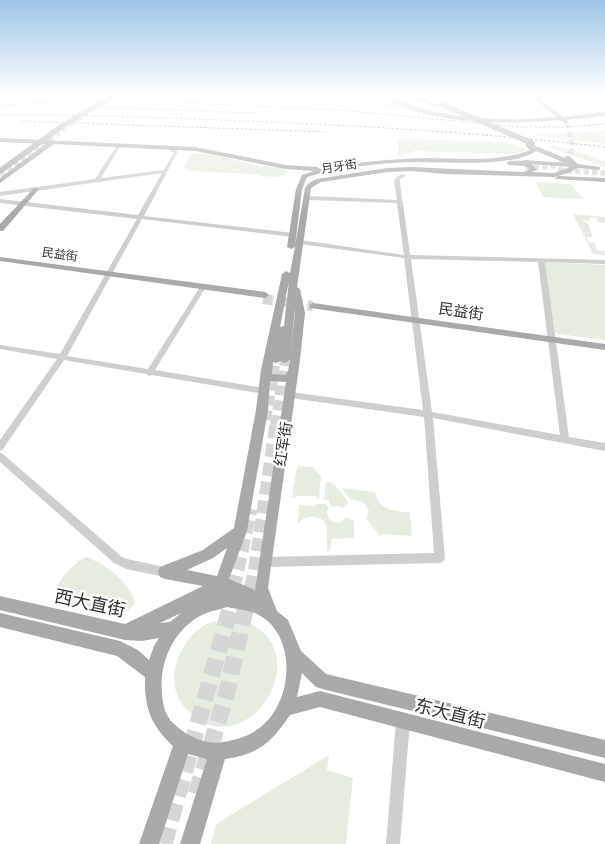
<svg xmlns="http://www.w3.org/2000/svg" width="605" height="844" viewBox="0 0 605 844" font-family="'PT Sans Narrow','Noto Sans SC',sans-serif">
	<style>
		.green { fill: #e6ede0 }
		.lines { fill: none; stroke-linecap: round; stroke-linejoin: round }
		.major-tunnel-far3 { stroke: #d6d6d6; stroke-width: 5.5; stroke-dasharray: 5.5 3; stroke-linecap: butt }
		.major-tunnel-far2 { stroke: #d6d6d6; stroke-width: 10; stroke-dasharray: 10 5; stroke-linecap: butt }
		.major-tunnel-far1 { stroke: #d6d6d6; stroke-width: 13; stroke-dasharray: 13 6; stroke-linecap: butt }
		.major-tunnel { stroke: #d6d6d6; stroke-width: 17; stroke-dasharray: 17 8; stroke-linecap: butt }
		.minor { fill: #cecece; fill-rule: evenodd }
		.major { fill: #a9a9a9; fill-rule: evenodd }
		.rail { stroke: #868686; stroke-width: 1; stroke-dasharray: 2.5 2; stroke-linecap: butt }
		.major-bridge { stroke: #a9a9a9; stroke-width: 5.5 }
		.labels { text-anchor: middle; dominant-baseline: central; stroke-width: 5; stroke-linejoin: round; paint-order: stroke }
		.far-street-label { font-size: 12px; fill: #313131; stroke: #fff }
		.street-label { font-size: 15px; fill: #313131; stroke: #fff }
		.near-street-label { font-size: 18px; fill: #313131; stroke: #fff }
	</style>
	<rect width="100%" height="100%" fill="#fff"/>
	<path class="green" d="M347,96L357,97L358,98L384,99L432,115L388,107L346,103Z
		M605,131V144L532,135Z
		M398,139L508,142L527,149L526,151L513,154L414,151L398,156Z
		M546,146C566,147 586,154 605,161V167Z
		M195,153L216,155L263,167L267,164L285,169L288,172L281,177L259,176V174L187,171L184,168L190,155Z
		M536,182L571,184L583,199L543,197Z
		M573,214L605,217V223L598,222L596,218L589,217L590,221L581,220L588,223L593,237H587L588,242L595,243L597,250L605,251V256L593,254Z
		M545,262L605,265V340L558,334L553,330Z
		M297,466L313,467L321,476L319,499L315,496H297L295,498L292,497Z
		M329,482L335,485L348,502L343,508L338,506L331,507L328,500L324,499L326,483Z
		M342,488L374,492C377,496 377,500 380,503C386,511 400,512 410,512L412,536L381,534V538L366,518L369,512C366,502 360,500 351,500Z
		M317,504H326L329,508L327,512L328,518L332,522L340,523L347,517L354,521V538L332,539L330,551H327V528L323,520C314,515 304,515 298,524L299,505L315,506Z
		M87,557C105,564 132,583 135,604L122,615L104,612L64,600C61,598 57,595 56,591C55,582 79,558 87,557Z
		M234,618C330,641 245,776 185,708C163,683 178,644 201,627C211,621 223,619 234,618Z
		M329,755L327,770L353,778L346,844H211L216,824Z"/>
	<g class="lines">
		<path class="major-tunnel-far3" d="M102,104L119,95
			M525,167C562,167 581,168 567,124
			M558,170L605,173
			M0,175L82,116"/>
		<path class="major-tunnel-far2" d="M263,299L313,306
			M266,420L276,360
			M275,425L285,360"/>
		<path class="major-tunnel-far1" d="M230,607L251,509
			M246,607L254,573L276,424"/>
		<path class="major-tunnel" d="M196,794L226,696L246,606
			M164,844L231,606"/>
		<path class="minor" d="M581,95H589L605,100V102Z
			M119,144L121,145L101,178L164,170L174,153L167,149V147H171L178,151L144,216L293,233L296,235L293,237L142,219L67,356L148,369L200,287L203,285L206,287L155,370L264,388L268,391L264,394L152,375L149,376L146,374L64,360L3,449L0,451V440L57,359L0,349V345L60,354L137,219L0,203V199L138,215L162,173L0,196V192L95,179L117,145Z
			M403,174L406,176L400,179V181L402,201L404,202L403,203L410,255L605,260V264L545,262L569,437L605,443V451L433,418L445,558L444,561L440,563L264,567L260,566L259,562L260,558L264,557L434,553L424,417L291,398L287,395L291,392L423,410L404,258L300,244L297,242L300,240L404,255L397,203L310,200L307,198L310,196L397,200L394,181L396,177ZM411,259L538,262L560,435L432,412Z
			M0,453L3,454L122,557L127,559L169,568L170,572L169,576L165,577L126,569L114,563L0,462Z
			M403,715L408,717L410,722L400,844H386L396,722L398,717Z"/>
		<path class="major" d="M377,95C393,95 418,109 436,112C476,120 516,121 556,117L535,99L536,95H541V99L543,102L563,117L605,112V116L566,120L569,122L566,124L560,120C502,125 429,125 377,95Z
			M407,95H415L440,106L435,107Z
			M0,138L195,147L286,165L317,167L320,169C355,162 391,159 427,158C461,158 497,163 530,150L525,145L528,143L565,158V156H569L578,164L600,167V169L598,170L578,168L568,173L554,177L446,174L411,171L387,172L321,182L311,188L297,287L300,289L305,313L300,360L268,588L277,611L288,620L301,651L326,674L605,740V758L322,689L316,687L302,673L297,697L320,691L605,764V782L320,707L290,715C271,743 259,754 225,759L200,844H180L207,759L188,754L159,844H139L173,746C151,726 144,707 145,677L117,656L0,627V613L120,641L138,650L149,660L154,646L159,638L142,641L125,640L0,610V596L125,624L203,586L165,579L160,577L158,572L160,567L203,550L234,528L256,410L261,370L282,274L286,271L290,273L295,247L291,249L287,247L296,189L302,175L314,171L286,169L195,151L54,144L0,183V178L46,144L0,142ZM536,151L565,163L525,160C519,162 511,159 506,163L509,165L526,166L530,169L523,172L411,167L387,168L317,179L309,183L305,188L295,246L302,189L307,177C340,167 374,164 408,162C441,161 510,169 536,151ZM532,164L570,167L554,173L532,172L537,170ZM289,281L284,326L280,327ZM295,309V313L290,356ZM290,360L288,371L285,375L272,374L273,362L276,363L280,361L285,363ZM270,381L286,382L255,590L229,579L247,531L268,410ZM227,548L217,576L187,570L213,558ZM227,607C236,609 249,610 257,614C297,634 294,699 262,726C250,736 239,739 224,742C204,745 188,737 173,723C165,716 162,702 162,692C159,662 174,629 202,615C209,611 219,610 227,607ZM181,613L170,622L160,623Z
			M558,176L605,178V182L556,179L555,178Z
			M34,188L39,189L3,231H0V224Z
			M0,257L265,292L269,295L265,298L0,261Z
			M313,303L605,344V350L310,308V304Z"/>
		<path class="rail" d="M0,105L118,100L340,110L519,127H567L605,124
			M91,107L256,113
			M0,115C82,114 164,118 246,121C366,126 486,133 605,147
			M20,121L327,132"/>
		<path class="major-bridge" d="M441,104L532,143
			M0,171L62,126L114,95"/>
	</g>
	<linearGradient id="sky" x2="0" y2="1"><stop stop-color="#9dc5e9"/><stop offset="0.44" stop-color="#fff"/><stop offset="1" stop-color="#fff" stop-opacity="0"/></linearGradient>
	<rect width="605" height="214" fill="url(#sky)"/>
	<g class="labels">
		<g class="far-street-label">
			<text transform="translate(339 166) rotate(-9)">月牙街</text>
			<text transform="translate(60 254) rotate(8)">民益街</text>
		</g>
		<g class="street-label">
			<text transform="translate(461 311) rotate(8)">民益街</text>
			<text transform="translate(283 444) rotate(-81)">红军街</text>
		</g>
		<g class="near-street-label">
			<text transform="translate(90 603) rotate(12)">西大直街</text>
			<text transform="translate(450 713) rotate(14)">东大直街</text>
		</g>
	</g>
</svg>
